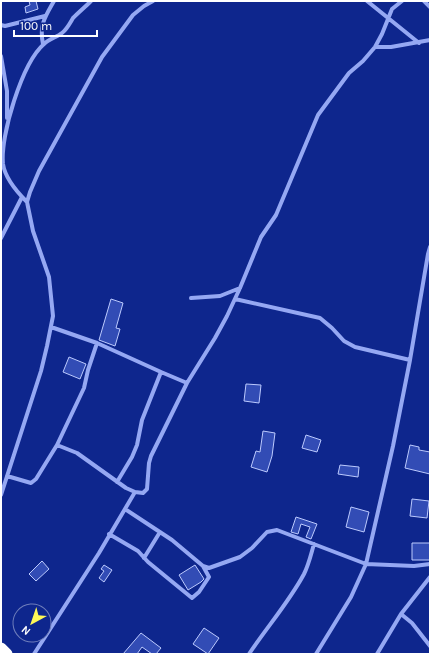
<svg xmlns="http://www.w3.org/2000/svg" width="431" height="655" viewBox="0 0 431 655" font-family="Karla,sans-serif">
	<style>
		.building { fill: #324cb5; stroke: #bccafe }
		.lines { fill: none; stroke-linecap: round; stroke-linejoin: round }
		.street { stroke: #95a8f3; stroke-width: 4 }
		.highway { stroke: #fff; stroke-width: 11 }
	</style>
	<rect width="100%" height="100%" fill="#0e268d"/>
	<path class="building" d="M29,1H36L38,9L26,13L25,7L30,5Z
		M111,299L123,303L116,328L120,329L115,346L99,340Z
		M69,357L86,364L80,379L63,372Z
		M246,384L261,385L259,403L244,401Z
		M263,431L275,433L272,456L267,472L251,467L256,451L260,452Z
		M306,435L321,440L317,452L302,448Z
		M410,445L419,447V450L430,452V474L405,468Z
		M340,465L359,467L358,477L338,474Z
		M412,499L429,501L427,518L410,516Z
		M351,507L369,512L364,532L346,527Z
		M296,517L317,524L311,539L306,537L310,527L301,524L298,534L291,532Z
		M412,543H430V560H412Z
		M42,561L49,569L36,581L29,574Z
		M104,565L112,570L104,582L99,578L104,571L101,569Z
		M195,565L204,579L201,582L188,590L179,575Z
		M204,628L219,638L208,654L193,644Z
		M141,633L161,648L156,654H152L142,647L137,654H123Z"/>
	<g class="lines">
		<path class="street" d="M367,1L419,43
			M424,1L430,7
			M1,25L5,26L45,16
			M43,44C39,25 45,17 54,1
			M375,47H391L430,40
			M1,56L7,91V118
			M27,202C18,193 5,178 3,164C0,136 22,63 44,44C49,39 57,37 62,33C67,29 70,23 73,18C79,12 85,7 91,1
			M1,238L22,197
			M191,298L220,296L240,288
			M235,299L320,318L332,328L344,341L355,347L410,360
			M97,343L161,372L142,420L137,445L132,457L117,482
			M161,372L187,383
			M7,476L31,483L36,479L57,445L84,388L88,370L97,343L51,327
			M135,492L143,493L147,489L149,463L151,456L187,383L215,338L227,316L240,288L261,237L276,215L318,115L349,73L363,61L375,47L382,34L392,9L402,1
			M1,495L41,371L47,346L53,316L49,277L33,231L27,202L30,192L39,171L102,57L133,15L144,6L153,1
			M125,509L172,540L203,566L209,568L240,557L252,548L267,532L277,530L366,564L414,566L430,564
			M109,534L138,551L148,562L192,598L199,592L209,577L203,566
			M144,558L160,532
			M430,577L401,614L412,623L430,646
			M34,654L99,553L135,492L126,488L77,453L57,445
			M249,654C267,627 289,602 304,574C309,564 311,554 314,544
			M316,654L351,597L366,564L393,446L410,360L428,254L430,247
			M377,654L401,614"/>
		<path class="highway" d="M1,648L7,654"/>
	</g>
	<rect width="431" height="655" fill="none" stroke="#ffffff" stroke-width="4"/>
	<g transform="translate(32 623) rotate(220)"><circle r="19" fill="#0e268d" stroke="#6e7dbb"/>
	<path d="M0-3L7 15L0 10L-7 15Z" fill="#fff857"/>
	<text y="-6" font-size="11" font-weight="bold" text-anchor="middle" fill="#ffffff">N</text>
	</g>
	<path d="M14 30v6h83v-6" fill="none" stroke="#ffffff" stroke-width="2"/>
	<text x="20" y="30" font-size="12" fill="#ffffff" stroke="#0e268d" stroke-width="3" paint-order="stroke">100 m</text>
</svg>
